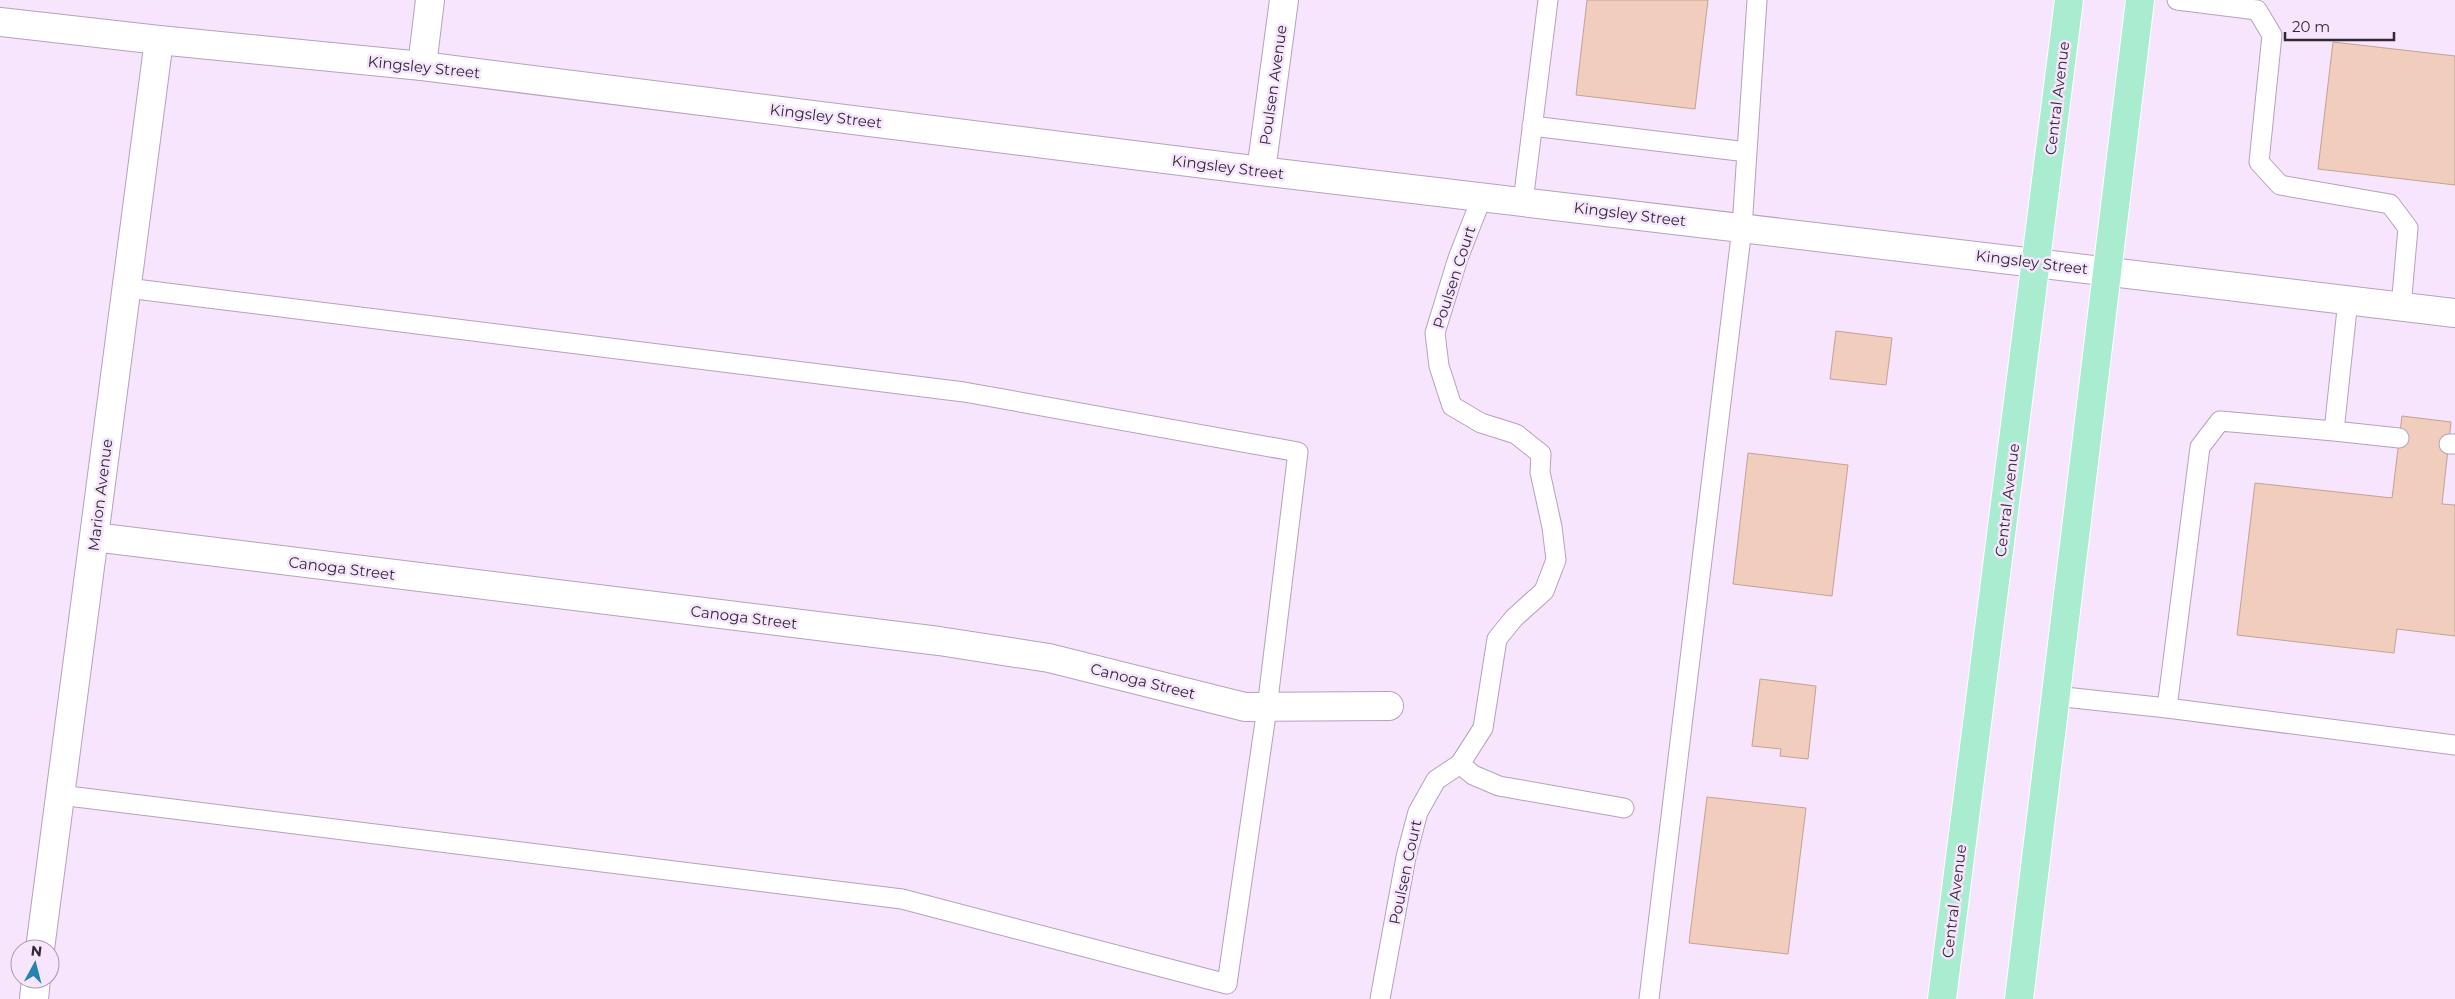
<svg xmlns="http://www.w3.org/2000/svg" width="2455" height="999" viewBox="0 0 2455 999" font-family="Montserrat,sans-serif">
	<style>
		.building { fill: #f0cdbd; stroke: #c4a293 }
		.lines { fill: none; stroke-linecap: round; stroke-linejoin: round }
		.lane-casing { stroke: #b5a1bd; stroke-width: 21 }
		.street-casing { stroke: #b5a1bd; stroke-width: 30 }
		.secondary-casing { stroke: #b5a1bd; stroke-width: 30 }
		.primary-casing { stroke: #fff; stroke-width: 30 }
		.lane { stroke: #fff; stroke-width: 19 }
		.street { stroke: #fff; stroke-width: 28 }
		.secondary { stroke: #fff; stroke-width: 28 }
		.primary { stroke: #a9ecd0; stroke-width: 28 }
		.labels { text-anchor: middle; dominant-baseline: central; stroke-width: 5; stroke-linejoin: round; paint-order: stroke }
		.street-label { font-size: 15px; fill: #322935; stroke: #f6e5fd }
	</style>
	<rect width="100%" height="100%" fill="#f6e5fd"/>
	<path class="building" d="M1587,0H1708L1695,109L1576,95Z
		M2333,42L2455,56V185L2318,169Z
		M1836,331L1892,338L1886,385L1830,379Z
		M2402,416L2451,422L2442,504L2455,505V636L2397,629L2394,653L2237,635L2255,483L2392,498Z
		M1748,453L1848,465L1832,596L1733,584Z
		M1760,679L1816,686L1808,759L1780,756L1781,749L1752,746Z
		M1707,797L1806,808L1788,954L1689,943Z"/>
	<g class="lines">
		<g class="lane-casing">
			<path id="lane" d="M2177,0L2257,10L2272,35L2259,162L2280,185L2390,204L2408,228L2401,307
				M1532,126L1747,152
				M1523,202L1548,0
				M2334,431L2399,438
				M2449,444H2455
				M2055,696L2167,708L2455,745
				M2167,708L2200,447L2220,421L2334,431L2348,300
				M1460,764L1473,775L1499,786L1624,808
				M60,795L902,899L1227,984L1267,708L1298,452L964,392L127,288
				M1380,999L1406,857L1418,812L1436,780L1460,764L1483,728L1497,639L1514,618L1544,591L1556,560L1552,527L1540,472L1541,454L1516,434L1481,423L1452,406L1439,366L1435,333L1458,258L1482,197
				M1649,999L1742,228L1757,0"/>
		</g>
		<g class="street-casing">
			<path id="street" d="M422,66L430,0
				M1261,171L1284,0
				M94,537L939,641L1049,658L1245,707L1389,706
				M40,949L159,40
				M34,999L36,979"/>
		</g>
		<g class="secondary-casing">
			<path id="secondary" d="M0,22L159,40L422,66L1261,171L2455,313"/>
		</g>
		<g class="primary-casing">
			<path id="primary" d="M1942,999L2069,0
				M2019,999L2140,0"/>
		</g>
		<use href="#lane" class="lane"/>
		<use href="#street" class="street"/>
		<use href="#secondary" class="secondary"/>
		<use href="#primary" class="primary"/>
	</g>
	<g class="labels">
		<g class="street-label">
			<text transform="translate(424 67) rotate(6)">Kingsley Street</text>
			<text transform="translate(1273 85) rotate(-82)">Poulsen Avenue</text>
			<text transform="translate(2057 98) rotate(-83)">Central Avenue</text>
			<text transform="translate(826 116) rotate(7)">Kingsley Street</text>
			<text transform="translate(1228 167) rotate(7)">Kingsley Street</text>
			<text transform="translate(1630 214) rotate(7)">Kingsley Street</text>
			<text transform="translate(2032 262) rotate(7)">Kingsley Street</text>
			<text transform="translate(1454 277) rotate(-72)">Poulsen Court</text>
			<text transform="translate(100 495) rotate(-83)">Marion Avenue</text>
			<text transform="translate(2007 500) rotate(-83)">Central Avenue</text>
			<text transform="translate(342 568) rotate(7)">Canoga Street</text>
			<text transform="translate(744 617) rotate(7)">Canoga Street</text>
			<text transform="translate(1143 681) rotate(14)">Canoga Street</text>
			<text transform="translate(1405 872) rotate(-78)">Poulsen Court</text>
			<text transform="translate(1954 901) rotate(-83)">Central Avenue</text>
		</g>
	</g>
	<g transform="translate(35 964) rotate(7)"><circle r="24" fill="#f6e5fd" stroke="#a89aad"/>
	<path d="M0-4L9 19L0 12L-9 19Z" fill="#2483af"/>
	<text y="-8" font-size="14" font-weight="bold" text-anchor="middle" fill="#322935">N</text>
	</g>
	<path d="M2285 32v8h109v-8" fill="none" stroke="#322935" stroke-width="2.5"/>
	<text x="2292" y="32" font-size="15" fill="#322935" stroke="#f6e5fd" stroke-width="4" paint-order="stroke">20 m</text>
</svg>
